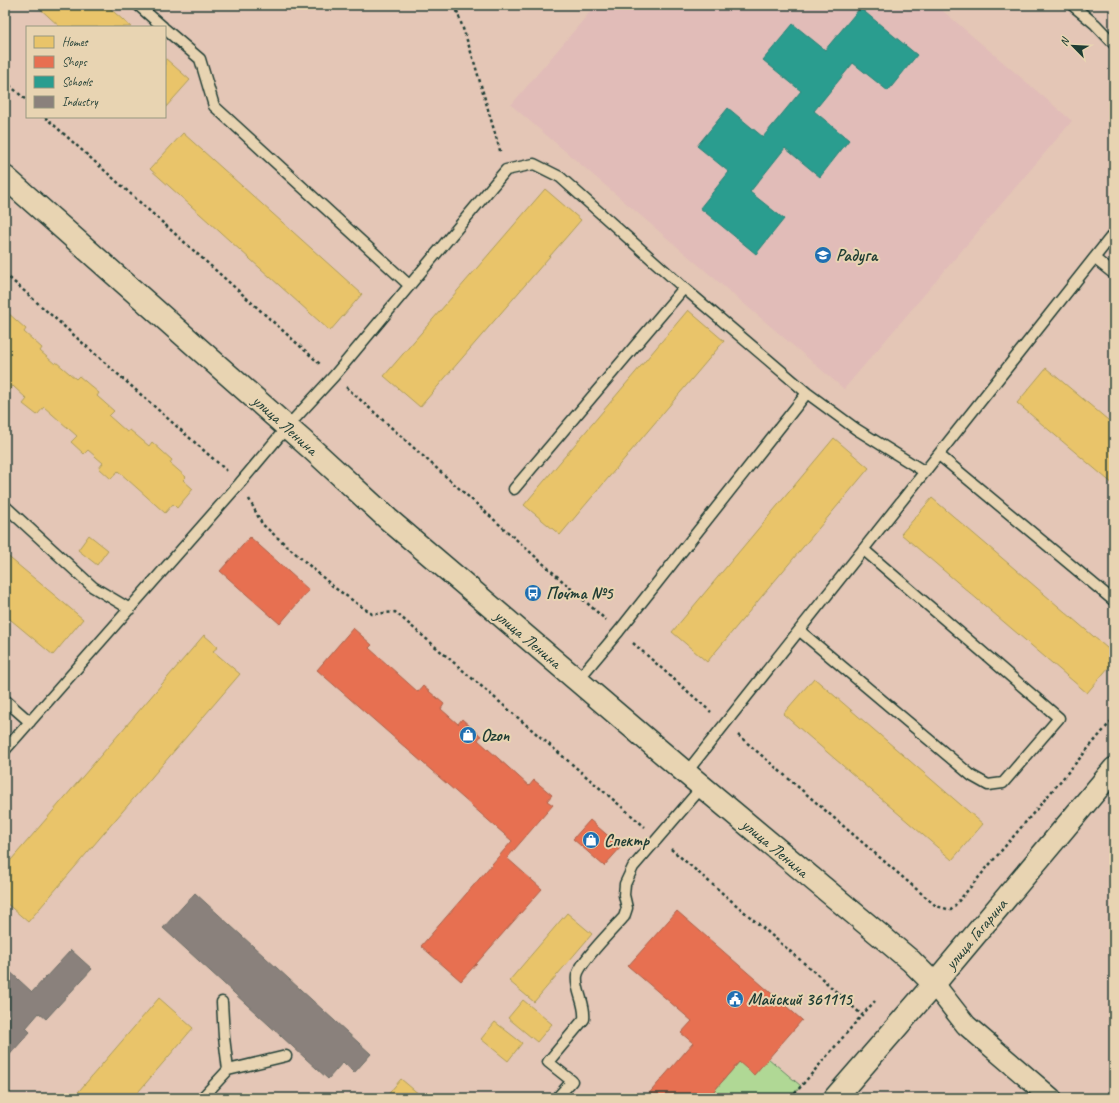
<svg xmlns="http://www.w3.org/2000/svg" width="1119" height="1103" viewBox="0 0 1119 1103" font-family="Caveat,sans-serif">
	<style>
		.built { fill: #e1bcb8 }
		.green { fill: #b0d895; stroke: #688a64 }
		.homes { fill: #e9c46a; stroke: #ac9c5a }
		.shops { fill: #e76f51; stroke: #ab6048 }
		.schools { fill: #2a9d8f; stroke: #278074 }
		.industry { fill: #8a817c; stroke: #6a6d66 }
		.lines { fill: none; stroke-linecap: round; stroke-linejoin: round }
		.service-casing { stroke: #1f3d34; stroke-width: 13 }
		.minor-casing { stroke: #1f3d34; stroke-width: 23 }
		.tertiary-casing { stroke: #1f3d34; stroke-width: 25 }
		.path { stroke: #1f3d34; stroke-width: 2.5; stroke-dasharray: 3 3; stroke-linecap: butt }
		.service { stroke: #e8d4b2; stroke-width: 10 }
		.minor { stroke: #e8d4b2; stroke-width: 20 }
		.tertiary { stroke: #e8d4b2; stroke-width: 22 }
		.labels { text-anchor: middle; dominant-baseline: central; stroke-width: 4; stroke-linejoin: round; paint-order: stroke }
		.poi-label { font-size: 17px; font-weight: bold; fill: #1f3d34; stroke: #e8d4b2; text-anchor: start }
		.street-label { font-size: 17px; fill: #1f3d34; stroke: #e8d4b2 }
	</style>
	<rect width="100%" height="100%" fill="#e4c6b6"/>
	<filter id="ink" filterUnits="userSpaceOnUse"><feTurbulence type="fractalNoise" baseFrequency=".025" numOctaves="2"/><feDisplacementMap in="SourceGraphic" scale="8" xChannelSelector="R" yChannelSelector="G"/><feConvolveMatrix kernelMatrix="1 2 1 2 8 2 1 2 1" color-interpolation-filters="sRGB"/></filter>
	<g filter="url(#ink)">
		<path class="built" d="M596,5H936L1072,121L844,389L511,105Z"/>
		<path class="green" d="M768,1058L801,1086L791,1098H708L739,1062Z"/>
		<path class="homes" d="M36,5H106L131,27H60Z
			M165,58L190,80L165,108Z
			M183,133L362,294L330,331L150,169Z
			M545,189L581,220L420,407L384,376Z
			M688,310L724,341L560,535L524,505Z
			M7,312L26,329L24,332L42,348L40,351L55,364L56,362L76,379L79,376L99,393L97,396L114,411L109,416L127,432L130,430L149,446L152,442L172,460L170,463L186,477L183,480L193,489L177,508L173,504L165,513L118,471L111,479L99,468L103,463L88,450L84,454L71,442L77,436L44,407L37,415L23,404L27,399L13,386L9,390L5,387V315Z
			M1046,368L1114,425V485L1017,403Z
			M834,438L869,468L707,662L672,632Z
			M932,498L1114,654V661L1087,693L901,534Z
			M89,535L108,550L97,565L78,550Z
			M5,554L83,619L53,655L5,615Z
			M204,635L218,647L213,651L240,674L28,922L5,902V867Z
			M814,678L983,824L952,860L783,714Z
			M567,913L592,934L534,1002L509,981Z
			M159,998L193,1028L133,1098H73Z
			M523,1000L552,1024L537,1042L508,1018Z
			M495,1022L522,1043L508,1061L481,1039Z
			M401,1079L420,1095L418,1098H385Z"/>
		<path class="shops" d="M250,537L309,590L280,624L220,571Z
			M353,628L372,645L369,648L418,692L423,686L444,704L441,709L458,724L462,719L481,736L478,740L529,786L534,780L552,795L547,801L553,805L507,858L542,889L461,981L421,946L512,841L317,670Z
			M590,820L621,847L604,866L573,839Z
			M677,911L802,1020L754,1075L739,1062L708,1098H645L693,1043L681,1033L692,1021L628,966Z"/>
		<path class="schools" d="M860,8L917,55L888,91L853,63L814,111L849,140L820,177L785,148L750,192L784,219L756,254L700,208L729,172L697,146L728,108L763,137L801,91L763,60L793,24L825,50Z"/>
		<path class="industry" d="M195,893L371,1054L354,1073L343,1062L328,1079L163,928Z
			M71,950L92,969L46,1019L39,1013L26,1028L30,1032L5,1060V1022L11,1016L5,1011V967L32,992Z"/>
		<g class="lines">
			<g class="service-casing">
				<path id="service" d="M138,5L163,27
					M1072,5L1095,24L1114,44
					M165,29L200,59L214,106L409,285
					M1094,258L1114,274
					M939,455L1114,601
					M514,489L684,288
					M5,506L93,587L130,609
					M800,631L972,776L988,785L1003,783L1059,718L864,550
					M577,681L619,631L807,393
					M5,700L30,722
					M5,750L240,483L287,427L334,376L506,170L534,164L560,177L684,288L807,393L856,429L925,472
					M686,773L1114,233
					M228,1070L286,1056
					M202,1098L228,1070L224,1037L222,1002
					M557,1098L572,1081L548,1062L584,1019C586,1003 575,991 577,976C579,963 614,928 624,917L627,908L624,895L625,884L633,867L702,787"/>
			</g>
			<g class="minor-casing">
				<path id="minor" d="M934,984L966,1025L1051,1098"/>
			</g>
			<g class="tertiary-casing">
				<path id="tertiary" d="M5,177L313,450L388,519L686,773L911,961L934,984
					M835,1098L934,984L1114,769"/>
			</g>
			<path class="path" d="M455,5L473,58L501,154
				M5,81L27,101
				M45,117L320,364
				M5,274L227,471
				M346,387L606,620
				M249,499L262,524L335,588L372,614L395,612L645,827
				M633,643L711,712
				M738,735L936,906L951,910L1114,718
				M671,849L819,976L862,1015L875,1001
				M791,1098L862,1015"/>
			<use href="#service" class="service"/>
			<use href="#minor" class="minor"/>
			<use href="#tertiary" class="tertiary"/>
		</g>
	</g>
	<defs>
		<g id="school-disc" transform="scale(0.9)"><circle r="9.5" fill="#1f6fb2" stroke="#e8d4b2"/><path d="M0-5L7-2L0 1L-7-2ZM-4 1L0 2.5L4 1V4Q0 6-4 4Z" fill="#fff"/></g>
		<g id="bus-disc" transform="scale(0.9)"><circle r="9.5" fill="#1f6fb2" stroke="#e8d4b2"/><path d="M-5-6H5V4H4V6H2V4H-2V6H-4V4H-5ZM-3.5-4V0h7V-4ZM-3.5 1.2v1.5H-2V1.2ZM2 1.2v1.5H3.5V1.2Z" fill="#fff"/></g>
		<g id="shop-disc" transform="scale(0.9)"><circle r="9.5" fill="#1f6fb2" stroke="#e8d4b2"/><path d="M-5-2.5h2.3a2.7 3.5 0 0 1 5.4 0H5L5.5 6h-11ZM-1.5-2.5h3a1.5 2.3 0 0 0-3 0Z" fill="#fff"/></g>
		<g id="civic-disc" transform="scale(0.9)"><circle r="9.5" fill="#1f6fb2" stroke="#e8d4b2"/><path d="M-.6-6.5H3V-4.5H.6V-3L4-1V1h2V6H-6V1h2V-1L-.6-3ZM-1.2 2.5V6h2.4V2.5Z" fill="#fff"/></g>
	</defs>
	<g fill-rule="evenodd">
		<use href="#school-disc" x="823" y="255"/>
		<use href="#bus-disc" x="533" y="593"/>
		<use href="#shop-disc" x="468" y="735"/>
		<use href="#shop-disc" x="591" y="840"/>
		<use href="#civic-disc" x="735" y="999"/>
	</g>
	<g class="labels">
		<g class="poi-label">
			<text x="836" y="255">Радуга</text>
			<text x="546" y="593">Почта №5</text>
			<text x="481" y="735">Ozon</text>
			<text x="604" y="840">Спектр</text>
			<text x="748" y="999">Майский 361115</text>
		</g>
		<g class="street-label">
			<text transform="translate(285 425) rotate(42)">улица Ленина</text>
			<text transform="translate(528 639) rotate(40)">улица Ленина</text>
			<text transform="translate(775 848) rotate(40)">улица Ленина</text>
			<text transform="translate(976 934) rotate(-50)">улица Гагарина</text>
		</g>
	</g>
	<rect width="1119" height="1103" fill="none" stroke="#e8d4b2" stroke-width="20"/>
	<rect x="10" y="10" width="1099" height="1083" fill="none" stroke="#1f3d34" stroke-width="1.5" filter="url(#ink)"/>
	<rect x="26" y="26" width="140" height="92" fill="#e8d4b2" stroke="#989880"/>
	<rect x="34" y="36" width="20" height="12" fill="#e9c46a" stroke="#989880"/>
	<text x="62" y="46" font-size="12" fill="#1f3d34">Homes</text>
	<rect x="34" y="56" width="20" height="12" fill="#e76f51" stroke="#989880"/>
	<text x="62" y="66" font-size="12" fill="#1f3d34">Shops</text>
	<rect x="34" y="76" width="20" height="12" fill="#2a9d8f" stroke="#989880"/>
	<text x="62" y="86" font-size="12" fill="#1f3d34">Schools</text>
	<rect x="34" y="96" width="20" height="12" fill="#8a817c" stroke="#989880"/>
	<text x="62" y="106" font-size="12" fill="#1f3d34">Industry</text>
	<g transform="translate(1073 46) rotate(294)" stroke="#e8d4b2" stroke-width="3" paint-order="stroke">
	<path d="M0-3L7 15L0 10L-7 15Z" fill="#1f3d34"/>
	<text y="-6" font-size="11" font-weight="bold" text-anchor="middle" fill="#1f3d34">N</text>
	</g>
</svg>
